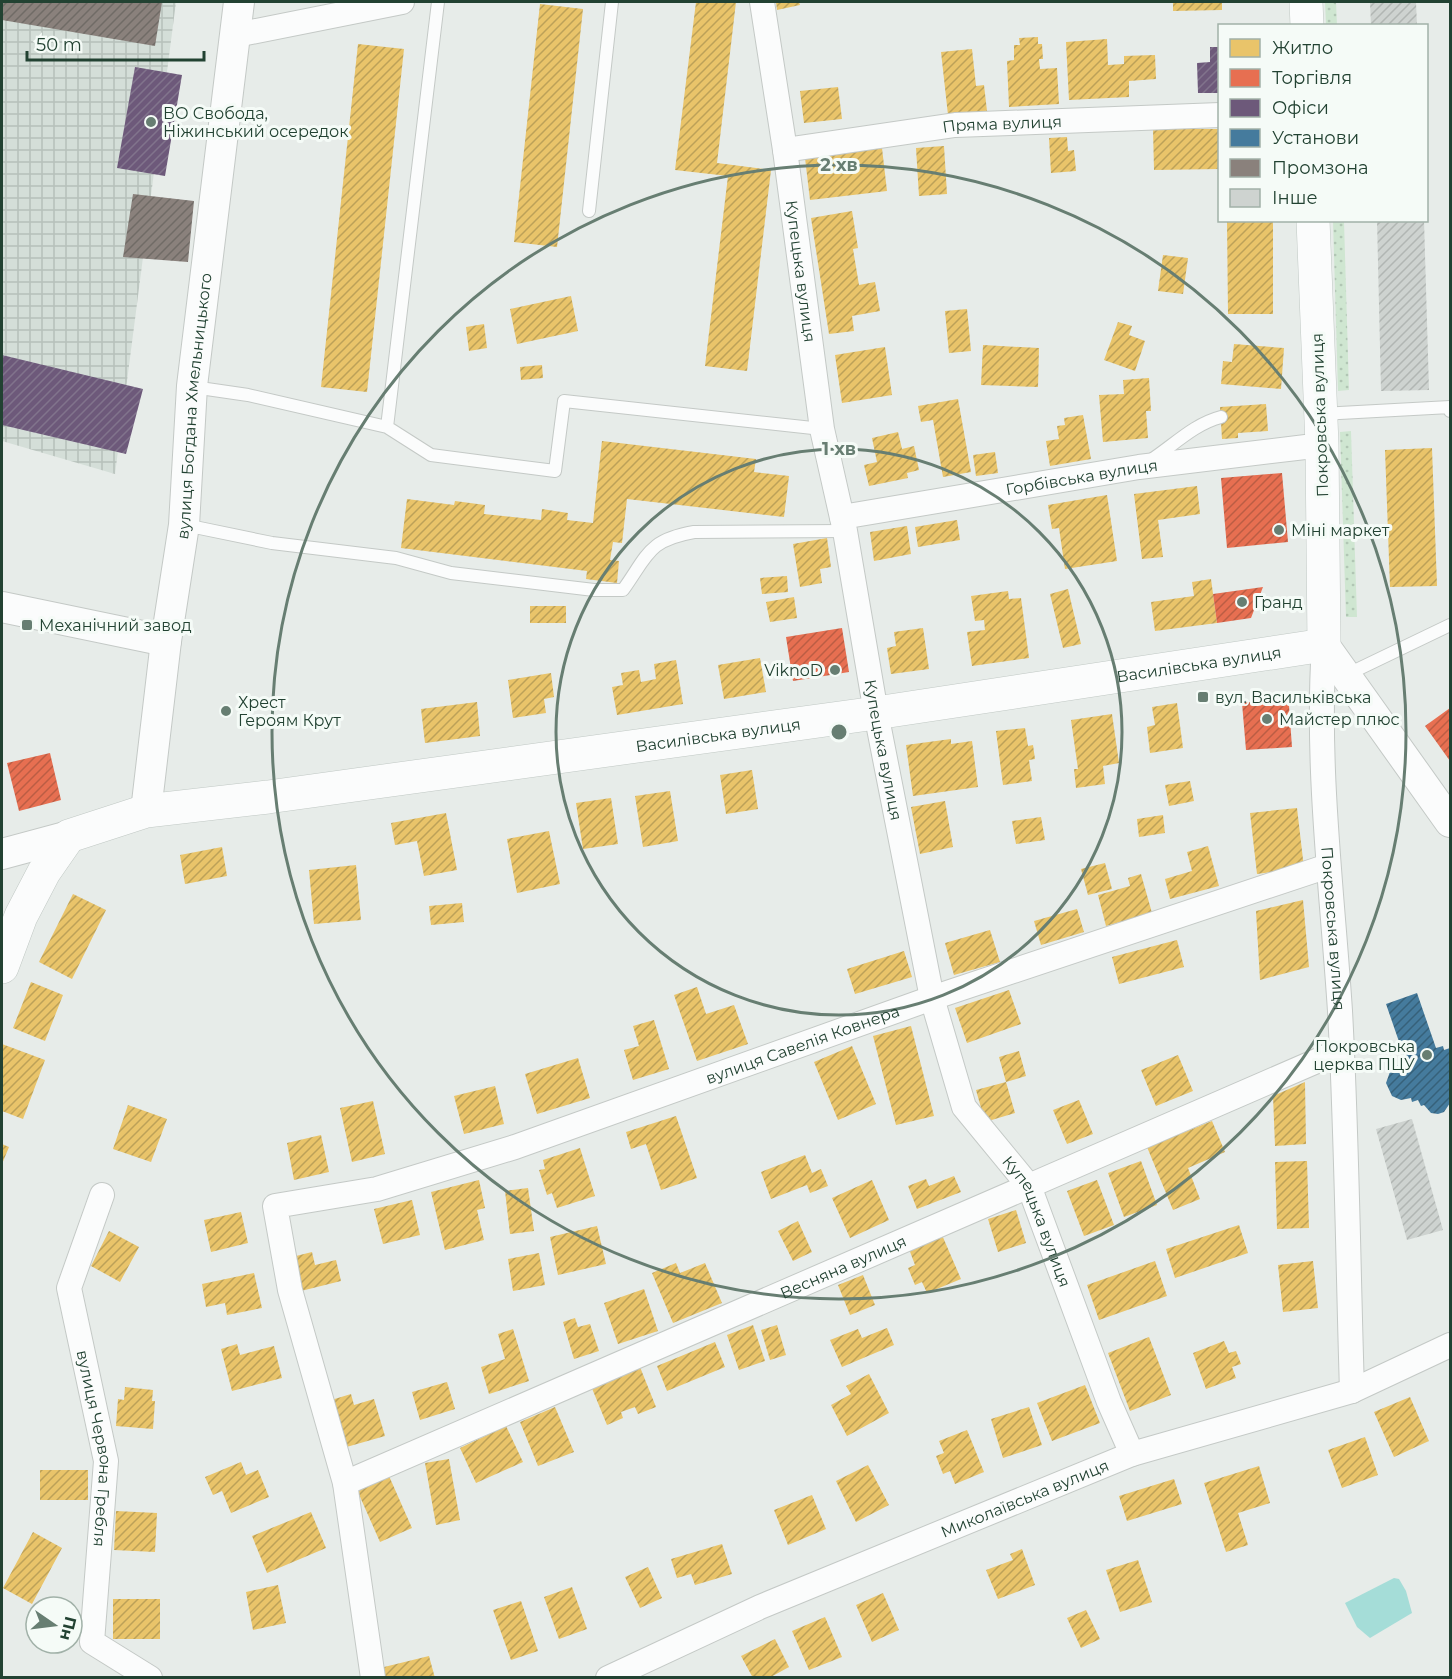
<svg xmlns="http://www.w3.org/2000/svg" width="1452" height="1679" viewBox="0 0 1452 1679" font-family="Montserrat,sans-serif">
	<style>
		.industrial { fill: url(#industrial-grid) }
		.grass { fill: url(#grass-dots) }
		.water { fill: #a5ddd8 }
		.homes { fill: url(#homes-hatch) }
		.shops { fill: url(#shops-hatch) }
		.offices { fill: url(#offices-hatch) }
		.public { fill: url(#public-hatch) }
		.industry { fill: url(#industry-hatch) }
		.building { fill: url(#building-hatch) }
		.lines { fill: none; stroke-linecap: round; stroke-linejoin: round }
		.service-casing { stroke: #c4c9c6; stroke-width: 14 }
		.minor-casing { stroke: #c4c9c6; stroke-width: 26 }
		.tertiary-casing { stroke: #c4c9c6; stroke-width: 32 }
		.secondary-casing { stroke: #c0c8c4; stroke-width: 34 }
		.service { stroke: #fbfcfc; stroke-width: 12 }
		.minor { stroke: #fbfcfc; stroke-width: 24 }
		.tertiary { stroke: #fbfcfc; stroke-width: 30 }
		.secondary { stroke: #fbfcfc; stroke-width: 33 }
		.ring { fill: none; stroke: #677e72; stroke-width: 3 }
		.poi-dot { fill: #677e72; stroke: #f5fbf7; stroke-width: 2 }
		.labels { text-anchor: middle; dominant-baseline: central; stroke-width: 6; stroke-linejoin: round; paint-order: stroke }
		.poi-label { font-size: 16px; fill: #224232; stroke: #f5fbf7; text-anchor: start }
		.street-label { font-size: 16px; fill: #224232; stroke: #f5fbf7 }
		.centre { fill: #677e72; stroke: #f5fbf7; stroke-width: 3 }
		.ring-label { font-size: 18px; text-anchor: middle; font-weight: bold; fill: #677e72; stroke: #f5fbf7; stroke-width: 6; stroke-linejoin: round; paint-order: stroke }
	</style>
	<defs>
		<pattern id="industrial-grid" width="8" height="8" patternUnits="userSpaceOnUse" patternTransform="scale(1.5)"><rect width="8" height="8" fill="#d4ded8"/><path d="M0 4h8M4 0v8" fill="none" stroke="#b6c0ba"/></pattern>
		<pattern id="grass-dots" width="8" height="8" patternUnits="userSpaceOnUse" patternTransform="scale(1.5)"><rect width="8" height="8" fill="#cfe6d1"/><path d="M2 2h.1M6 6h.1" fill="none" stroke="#b1c6b4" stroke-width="1.8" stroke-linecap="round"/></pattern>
		<pattern id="homes-hatch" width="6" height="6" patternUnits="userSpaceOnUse" patternTransform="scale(1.5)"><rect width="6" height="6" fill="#e9c46a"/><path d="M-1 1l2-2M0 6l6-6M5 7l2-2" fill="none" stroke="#bca158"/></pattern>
		<pattern id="shops-hatch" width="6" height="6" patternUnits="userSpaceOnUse" patternTransform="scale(1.5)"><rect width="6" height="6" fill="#e76f51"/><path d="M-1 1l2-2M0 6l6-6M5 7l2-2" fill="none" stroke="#bb5d44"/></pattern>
		<pattern id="offices-hatch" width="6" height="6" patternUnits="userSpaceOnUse" patternTransform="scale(1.5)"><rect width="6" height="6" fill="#6d597a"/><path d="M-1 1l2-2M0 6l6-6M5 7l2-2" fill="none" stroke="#81748c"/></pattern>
		<pattern id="public-hatch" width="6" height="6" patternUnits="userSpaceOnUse" patternTransform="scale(1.5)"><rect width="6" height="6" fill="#457b9d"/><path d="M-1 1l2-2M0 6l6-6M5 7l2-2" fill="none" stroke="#36617a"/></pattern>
		<pattern id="industry-hatch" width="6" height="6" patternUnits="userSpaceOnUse" patternTransform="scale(1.5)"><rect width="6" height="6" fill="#8a817c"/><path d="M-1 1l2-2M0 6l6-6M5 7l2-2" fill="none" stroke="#706b66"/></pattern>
		<pattern id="building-hatch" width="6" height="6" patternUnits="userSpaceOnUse" patternTransform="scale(1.5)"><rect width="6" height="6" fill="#ced3d0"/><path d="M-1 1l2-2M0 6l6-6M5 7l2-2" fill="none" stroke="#b1b6b3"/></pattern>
	</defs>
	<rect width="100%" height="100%" fill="#e7ece9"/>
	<path class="industrial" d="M2,2H176L115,474L2,441Z"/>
	<path class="grass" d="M1325,2H1336L1337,25H1326Z
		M1333,221H1344L1349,390L1338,391Z
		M1351,431L1357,617H1346L1340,432Z"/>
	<path class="water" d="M1394,1578L1399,1579L1406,1591L1412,1613L1370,1638L1357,1627L1345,1603Z"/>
	<path class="homes" d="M696,2H736L717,163L771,170L747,371L705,366L728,176L675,170Z
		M776,2H799L800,5L777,10Z
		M1173,2H1222V10L1173,11Z
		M540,4L583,9L557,247L514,242Z
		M1038,37V44H1042L1043,59H1039L1040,69L1057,68L1059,104L1009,107L1007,61L1014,60V45H1020L1019,38Z
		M1107,39L1108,65L1124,64V56L1155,55L1156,79L1129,81V97L1069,100L1066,42Z
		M358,44L404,49L367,392L321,387Z
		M972,49L976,86L984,85L987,111L948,115L941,52Z
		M838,87L842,119L804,123L800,91Z
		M1153,129H1220V169L1154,170Z
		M1067,137L1068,151L1074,150L1076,171L1051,173L1049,138Z
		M944,146L947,194L919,196L916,148Z
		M882,148L887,191L810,200L805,158Z
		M852,211L858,248L853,249L859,285L875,282L880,311L852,316L854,331L829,334L811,218Z
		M1227,220H1273V314H1228Z
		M1163,255L1188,258L1183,294L1158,291Z
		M571,296L578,331L517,344L510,309Z
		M967,309L971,351L949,353L945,311Z
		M1118,322L1132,326L1129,335L1145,341L1135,371L1104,360Z
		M484,324L487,348L469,351L466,327Z
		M1234,344L1284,348L1281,389L1221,384L1223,361L1232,362Z
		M983,345L1039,348L1038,387L981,385Z
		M885,347L892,395L842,403L835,355Z
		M542,365L543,378L521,380L520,367Z
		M1149,378L1151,411H1146L1148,438L1103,442L1099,395L1124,394L1123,380Z
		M958,399L971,472L943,477L933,420L921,422L918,406Z
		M1266,404L1268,431L1238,433V438L1222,439L1220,407Z
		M1083,415L1091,459L1050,466L1046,441L1059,439L1057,426L1065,425L1064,418Z
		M898,432L902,449L914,446L919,470L907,473L908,478L869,486L864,465L877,462L872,438Z
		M602,441L756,459L754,472L789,476L784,517L627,499L622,543L613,542L610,560L619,561L617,583L586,579L587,571L401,548L407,499L454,505L455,501L485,505L484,514L541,520L542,509L568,513L567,520L593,523Z
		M1432,448L1437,586L1390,587L1385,450Z
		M995,452L998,473L976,476L973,455Z
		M1197,486L1200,514L1158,520L1163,557L1142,559L1134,494Z
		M1107,495L1117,561L1065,569L1059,528L1052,529L1048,505Z
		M957,520L960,540L918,547L915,527Z
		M907,526L911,554L874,561L870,532Z
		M827,538L831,567L820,569L822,583L800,587L793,544Z
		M787,576L788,592L762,594L760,578Z
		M1211,579L1217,623L1155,631L1151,602L1194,596L1192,582Z
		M1068,589L1081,644L1063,648L1050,594Z
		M1008,591L1009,599L1021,598L1029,658L972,666L967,632L985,630L984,620L975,621L971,596Z
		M794,597L797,618L770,622L766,602Z
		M530,606H566V623H530Z
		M923,628L929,669L891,674L887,648L896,646L894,632Z
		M760,658L766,692L724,699L718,665Z
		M676,660L683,704L617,715L612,687L623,685L621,673L639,670L641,682L656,679L654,664Z
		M551,673L554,697L544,699L546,713L513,718L508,680Z
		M477,702L480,736L425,743L421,709Z
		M1177,703L1183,748L1150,753L1147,727L1155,725L1152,707Z
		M1112,714L1119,763L1103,766L1105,784L1076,788L1074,769H1078L1071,720Z
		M1025,728L1028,746L1033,745L1035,759L1029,760L1032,781L1003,785L996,731Z
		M951,739V744L972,741L978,787L913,796L906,745Z
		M752,770L758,809L726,814L720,775Z
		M1190,781L1194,801L1169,806L1165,785Z
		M670,791L678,841L643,847L635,796Z
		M611,798L618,844L583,849L576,803Z
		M945,801L953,847L920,854L911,807Z
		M1297,808L1304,868L1257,874L1250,813Z
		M446,813L457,870L424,876L417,841L395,845L391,823Z
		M1163,815L1165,833L1139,837L1137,819Z
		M1041,817L1045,840L1016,844L1012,821Z
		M549,831L560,884L517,893L507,839Z
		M1208,846L1219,886L1170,899L1165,879L1192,871L1187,852Z
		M222,847L227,876L185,884L180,855Z
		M1105,863L1112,889L1088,895L1081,869Z
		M356,865L361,920L314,924L309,870Z
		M1141,874L1152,913L1106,926L1098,895L1130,886L1128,878Z
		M73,894L106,910L72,979L39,962Z
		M1303,900L1309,967L1260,980L1256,911Z
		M462,903L464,922L431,925L429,906Z
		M1077,909L1084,932L1041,945L1034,921Z
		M990,930L1000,962L954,975L945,943Z
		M1177,940L1184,967L1119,984L1112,957Z
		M904,951L912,977L855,994L847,969Z
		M31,982L63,995L45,1041L13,1028Z
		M697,987L706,1014L734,1005L748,1044L697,1061L674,995Z
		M1009,990L1021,1024L967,1043L955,1008Z
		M654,1020L669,1069L633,1080L624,1050L639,1046L633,1026Z
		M911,1026L934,1116L896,1125L873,1036Z
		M2,1044L45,1060L23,1119L2,1111Z
		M852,1046L876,1104L838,1120L814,1062Z
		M1019,1051L1026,1076L1006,1082L999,1057Z
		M1178,1055L1193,1091L1156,1106L1141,1070Z
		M578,1058L590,1098L537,1114L525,1074Z
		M1006,1082L1015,1113L985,1122L976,1090Z
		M1305,1082L1306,1144L1275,1146L1273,1096Z
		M495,1086L504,1124L464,1134L454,1096Z
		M1079,1100L1093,1134L1067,1144L1053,1110Z
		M373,1101L385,1154L352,1162L340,1108Z
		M128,1105L167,1119L151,1162L113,1149Z
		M676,1116L697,1178L661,1190L646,1144L631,1149L626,1132Z
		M1212,1121L1225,1152L1188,1168L1200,1199L1173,1210L1147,1147Z
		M321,1135L329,1172L294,1180L287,1143Z
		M2,1144L9,1147L2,1164Z
		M580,1148L595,1196L557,1208L552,1193L547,1195L539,1170L545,1169L543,1160Z
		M805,1155L812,1173L821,1169L828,1186L810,1193L807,1185L771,1199L761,1172Z
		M1141,1161L1157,1205L1124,1217L1108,1173Z
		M1307,1161L1309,1228L1277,1229L1275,1162Z
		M954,1176L961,1192L917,1209L908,1186L926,1179L929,1186Z
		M479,1180L485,1208L477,1210L484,1240L445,1250L431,1192Z
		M872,1180L889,1220L850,1238L832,1198Z
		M1097,1180L1114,1225L1084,1236L1067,1191Z
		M528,1188L534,1231L510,1234L505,1191Z
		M412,1200L420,1235L383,1244L374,1209Z
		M1016,1210L1026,1243L998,1252L988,1219Z
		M241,1212L248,1243L211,1252L204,1220Z
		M798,1221L812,1252L793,1261L778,1231Z
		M1239,1225L1248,1253L1175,1278L1166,1249Z
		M597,1226L606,1264L558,1275L550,1237Z
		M109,1231L139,1247L120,1282L91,1266Z
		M942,1235L961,1279L927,1293L922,1282L915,1285L908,1268L915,1265L909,1249Z
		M312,1252L315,1265L336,1260L341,1281L301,1291L292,1257Z
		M539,1253L545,1285L513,1291L508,1259Z
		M1155,1261L1167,1296L1099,1320L1087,1285Z
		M1313,1261L1318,1308L1283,1312L1278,1265Z
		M676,1263L680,1273L705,1263L722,1303L673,1323L652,1273Z
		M254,1273L262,1308L227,1315L225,1303L206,1307L202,1284Z
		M863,1275L875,1305L850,1315L838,1285Z
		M644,1289L658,1331L618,1344L604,1303Z
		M575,1318L578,1327L590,1324L599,1351L574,1359L563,1322Z
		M753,1325L765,1361L739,1370L727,1335Z
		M777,1325L786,1355L770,1360L761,1330Z
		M887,1328L894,1345L842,1367L830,1340L858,1329L862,1338Z
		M513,1329L529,1381L489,1394L481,1367L505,1359L498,1334Z
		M1149,1337L1171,1395L1130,1411L1108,1353Z
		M1224,1341L1229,1353L1236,1351L1241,1364L1232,1367L1236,1378L1206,1389L1193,1353Z
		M715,1342L725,1367L667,1391L657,1366Z
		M237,1344L240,1355L274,1346L282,1378L232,1391L221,1349Z
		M640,1367L656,1407L638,1414L635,1407L621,1412L623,1418L607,1425L591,1386Z
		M869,1374L889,1413L847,1436L831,1405L851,1394L846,1386Z
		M447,1382L455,1409L420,1420L412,1392Z
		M1085,1385L1100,1423L1052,1441L1037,1403Z
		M125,1387L153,1390L152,1401H155L153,1429L116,1426L118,1399L124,1400Z
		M351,1394L354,1405L374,1399L385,1436L343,1448L328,1401Z
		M1410,1397L1429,1441L1394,1457L1374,1412Z
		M555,1407L574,1452L538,1466L520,1422Z
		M1029,1407L1042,1445L1003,1458L991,1419Z
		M506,1426L523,1462L476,1483L460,1448Z
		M967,1430L984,1472L955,1484L950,1471L943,1474L936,1456L944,1453L939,1441Z
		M1365,1437L1378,1475L1342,1488L1328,1450Z
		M449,1459L460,1520L436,1525L425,1463Z
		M241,1462L246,1475L258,1470L269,1497L231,1513L222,1491L213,1495L205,1477Z
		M868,1465L889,1505L856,1522L836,1481Z
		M1259,1466L1270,1503L1238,1513L1248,1545L1226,1552L1204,1483Z
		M40,1470H88V1500H40Z
		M389,1476L412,1528L380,1542L357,1490Z
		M1174,1479L1182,1504L1127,1521L1119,1496Z
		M812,1495L826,1529L788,1545L774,1510Z
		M116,1511L157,1513L155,1552L114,1550Z
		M311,1512L326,1548L267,1573L252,1536Z
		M33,1532L62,1548L32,1604L3,1588Z
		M722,1544L732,1574L695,1585L691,1574L677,1578L671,1559Z
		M1022,1549L1035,1585L998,1599L986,1570L1013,1560L1010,1554Z
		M1138,1560L1152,1602L1120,1612L1106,1570Z
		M648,1567L662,1598L640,1608L625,1577Z
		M278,1585L286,1623L253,1630L246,1592Z
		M572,1587L587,1629L559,1639L544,1597Z
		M883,1593L899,1630L872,1642L856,1605Z
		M113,1599H160V1639H113Z
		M521,1601L538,1651L511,1660L493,1610Z
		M1086,1610L1100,1639L1081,1648L1067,1618Z
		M825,1617L842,1657L809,1670L792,1631Z
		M775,1639L789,1667L769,1678H753L741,1656Z
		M429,1656L435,1678H382L380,1668Z"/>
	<path class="shops" d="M1282,473L1288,542L1227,548L1221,478Z
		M1263,587L1251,618L1217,623L1213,594Z
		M842,628L849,672L793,681L786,637Z
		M1277,699L1286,702L1289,706L1292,747L1246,750L1242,703Z
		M1450,708V761L1425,726Z
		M50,753L61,800L19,811L7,763Z"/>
	<path class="offices" d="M1210,47H1220V93H1198L1197,63L1210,62Z
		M135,67L182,75L165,176L117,168Z
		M2,355L143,389L126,454L2,425Z"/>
	<path class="public" d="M1417,993L1436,1048L1443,1046L1444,1050L1450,1048V1103L1444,1112L1438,1114L1431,1113L1424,1105L1421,1106L1418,1100L1412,1102L1411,1098L1401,1100L1392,1096L1386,1083L1391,1069L1399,1065L1398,1061L1405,1059L1386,1004Z"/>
	<path class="industry" d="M2,2H162L155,46L2,20Z
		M133,194L194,201L188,262L123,257Z"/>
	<path class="building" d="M1370,2H1416L1417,26H1371Z
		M1377,220H1424L1429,390L1381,391Z
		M1412,1119L1443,1230L1407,1240L1376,1129Z"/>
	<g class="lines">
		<g class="service-casing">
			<path id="service" d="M589,211L612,2
				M193,387L248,395L387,427L431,455L555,471L564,401L822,429
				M1321,414L1450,407V411
				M387,427L438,2
				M1151,460C1174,445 1194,424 1221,417
				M185,525L272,543L396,558L451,573L594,590H623C648,555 648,540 694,532L845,531
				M1346,675L1450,625"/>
		</g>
		<g class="minor-casing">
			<g id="minor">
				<path id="s1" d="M762,2L785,150L822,429L845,531L876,713L932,998L964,1107L1029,1186L1109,1402L1132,1454"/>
				<path d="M236,35L402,2"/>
				<path id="s2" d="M785,150L955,125L1220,115"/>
				<path id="s3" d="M842,517L1139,467L1322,445"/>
				<path id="s4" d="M1324,645C1316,767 1332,889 1340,1011C1347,1138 1348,1265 1352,1391"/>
				<path id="s5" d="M102,1195L69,1288L106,1461L92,1642L150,1678"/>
				<path id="s6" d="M345,1483L1342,1050"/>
				<path id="s7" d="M373,1678L345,1483L290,1290L275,1206L377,1189L515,1147L932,998L1328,866"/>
				<path id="s8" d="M608,1678L760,1607L1132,1454L1352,1391L1450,1345"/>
			</g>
		</g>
		<g class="tertiary-casing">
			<g id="tertiary">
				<path d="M2,607L166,641"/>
				<path d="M1324,645L1450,822"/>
				<path id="s9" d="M146,811L166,641L184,525L192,386L239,2"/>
				<path d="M2,854L69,836"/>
			</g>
		</g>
		<g class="secondary-casing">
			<g id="secondary">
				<path d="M1306,2L1307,26"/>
				<path id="s10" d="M2,967L21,916L44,872L69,836L146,811L268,797L876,713L1324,645L1322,445L1313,220"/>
			</g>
		</g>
		<use href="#service" class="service"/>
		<use href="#minor" class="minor"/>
		<use href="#tertiary" class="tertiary"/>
		<use href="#secondary" class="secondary"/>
	</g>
	<g class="ring">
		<circle cx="839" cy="732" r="283"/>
		<circle cx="839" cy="732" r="567"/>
	</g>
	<g class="poi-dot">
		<circle cx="151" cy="122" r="6"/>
		<circle cx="1279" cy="530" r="6"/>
		<circle cx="1242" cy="602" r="6"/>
		<rect x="21" y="619" width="12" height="12" rx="3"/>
		<circle cx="835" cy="670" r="6"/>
		<rect x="1197" y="691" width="12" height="12" rx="3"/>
		<circle cx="226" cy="711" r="6"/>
		<circle cx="1267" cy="719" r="6"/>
		<circle cx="1427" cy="1055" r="6"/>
	</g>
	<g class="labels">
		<g class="poi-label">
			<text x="163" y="113">ВО Свобода,<tspan x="163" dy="18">Ніжинський осередок</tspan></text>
			<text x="1291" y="530">Міні маркет</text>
			<text x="1254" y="602">Гранд</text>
			<text x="39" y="625">Механічний завод</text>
			<text x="823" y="670" text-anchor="end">ViknoD</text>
			<text x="1215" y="697">вул. Васильківська</text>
			<text x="238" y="702">Хрест<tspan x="238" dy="18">Героям Крут</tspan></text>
			<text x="1279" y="719">Майстер плюс</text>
			<text x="1415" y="1046" text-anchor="end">Покровська<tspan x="1415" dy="18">церква ПЦУ</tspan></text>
		</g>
		<g class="street-label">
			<text stroke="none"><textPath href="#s2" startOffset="219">Пряма вулиця</textPath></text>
			<text stroke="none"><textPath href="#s1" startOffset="272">Купецька вулиця</textPath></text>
			<text stroke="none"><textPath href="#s9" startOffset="408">вулиця Богдана Хмельницького</textPath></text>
			<text transform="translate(1320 415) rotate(-92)">Покровська вулиця</text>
			<text stroke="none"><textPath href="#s3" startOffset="243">Горбівська вулиця</textPath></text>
			<text stroke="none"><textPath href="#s10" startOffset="1292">Василівська вулиця</textPath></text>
			<text stroke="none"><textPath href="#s10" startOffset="806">Василівська вулиця</textPath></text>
			<text stroke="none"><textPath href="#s1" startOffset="758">Купецька вулиця</textPath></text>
			<text stroke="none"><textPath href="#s4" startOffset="284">Покровська вулиця</textPath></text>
			<text stroke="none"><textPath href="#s7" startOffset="1036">вулиця Савелія Ковнера</textPath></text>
			<text stroke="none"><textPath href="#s1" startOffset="1262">Купецька вулиця</textPath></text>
			<text stroke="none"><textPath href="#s6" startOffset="543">Весняна вулиця</textPath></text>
			<text stroke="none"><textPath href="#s5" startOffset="262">вулиця Червона Гребля</textPath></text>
			<text stroke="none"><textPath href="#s8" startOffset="454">Миколаївська вулиця</textPath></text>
		</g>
	</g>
	<circle cx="839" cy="732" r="9" class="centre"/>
	<g class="ring-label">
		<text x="839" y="171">2 хв</text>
		<text x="839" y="455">1 хв</text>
	</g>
	<rect width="1452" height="1679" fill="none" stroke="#224232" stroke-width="6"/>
	<rect x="1218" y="24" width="210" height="198" fill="#f5fbf7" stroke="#a1b1a8" stroke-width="1.5"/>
	<rect x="1230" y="39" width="30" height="18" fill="#e9c46a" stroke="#a1b1a8" stroke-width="1.5"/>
	<text x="1272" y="54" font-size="18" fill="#224232">Житло</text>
	<rect x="1230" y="69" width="30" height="18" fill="#e76f51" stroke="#a1b1a8" stroke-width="1.5"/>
	<text x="1272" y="84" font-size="18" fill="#224232">Торгівля</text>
	<rect x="1230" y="99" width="30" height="18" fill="#6d597a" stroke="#a1b1a8" stroke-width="1.5"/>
	<text x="1272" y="114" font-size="18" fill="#224232">Офіси</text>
	<rect x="1230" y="129" width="30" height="18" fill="#457b9d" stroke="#a1b1a8" stroke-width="1.5"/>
	<text x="1272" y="144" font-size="18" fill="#224232">Установи</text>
	<rect x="1230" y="159" width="30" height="18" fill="#8a817c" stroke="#a1b1a8" stroke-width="1.5"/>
	<text x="1272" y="174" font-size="18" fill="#224232">Промзона</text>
	<rect x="1230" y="189" width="30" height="18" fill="#ced3d0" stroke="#a1b1a8" stroke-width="1.5"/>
	<text x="1272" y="204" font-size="18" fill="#224232">Інше</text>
	<g transform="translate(54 1625) rotate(104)"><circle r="28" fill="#f5fbf7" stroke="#a1b1a8" stroke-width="1.5"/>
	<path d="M0-4.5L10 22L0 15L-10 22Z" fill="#677e72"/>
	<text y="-9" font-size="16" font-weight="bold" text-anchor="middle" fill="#224232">Пн</text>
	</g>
	<path d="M27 51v9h177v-9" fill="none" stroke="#224232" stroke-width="3"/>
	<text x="36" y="51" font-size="18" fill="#224232" stroke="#f5fbf7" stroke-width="4.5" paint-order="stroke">50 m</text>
</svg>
